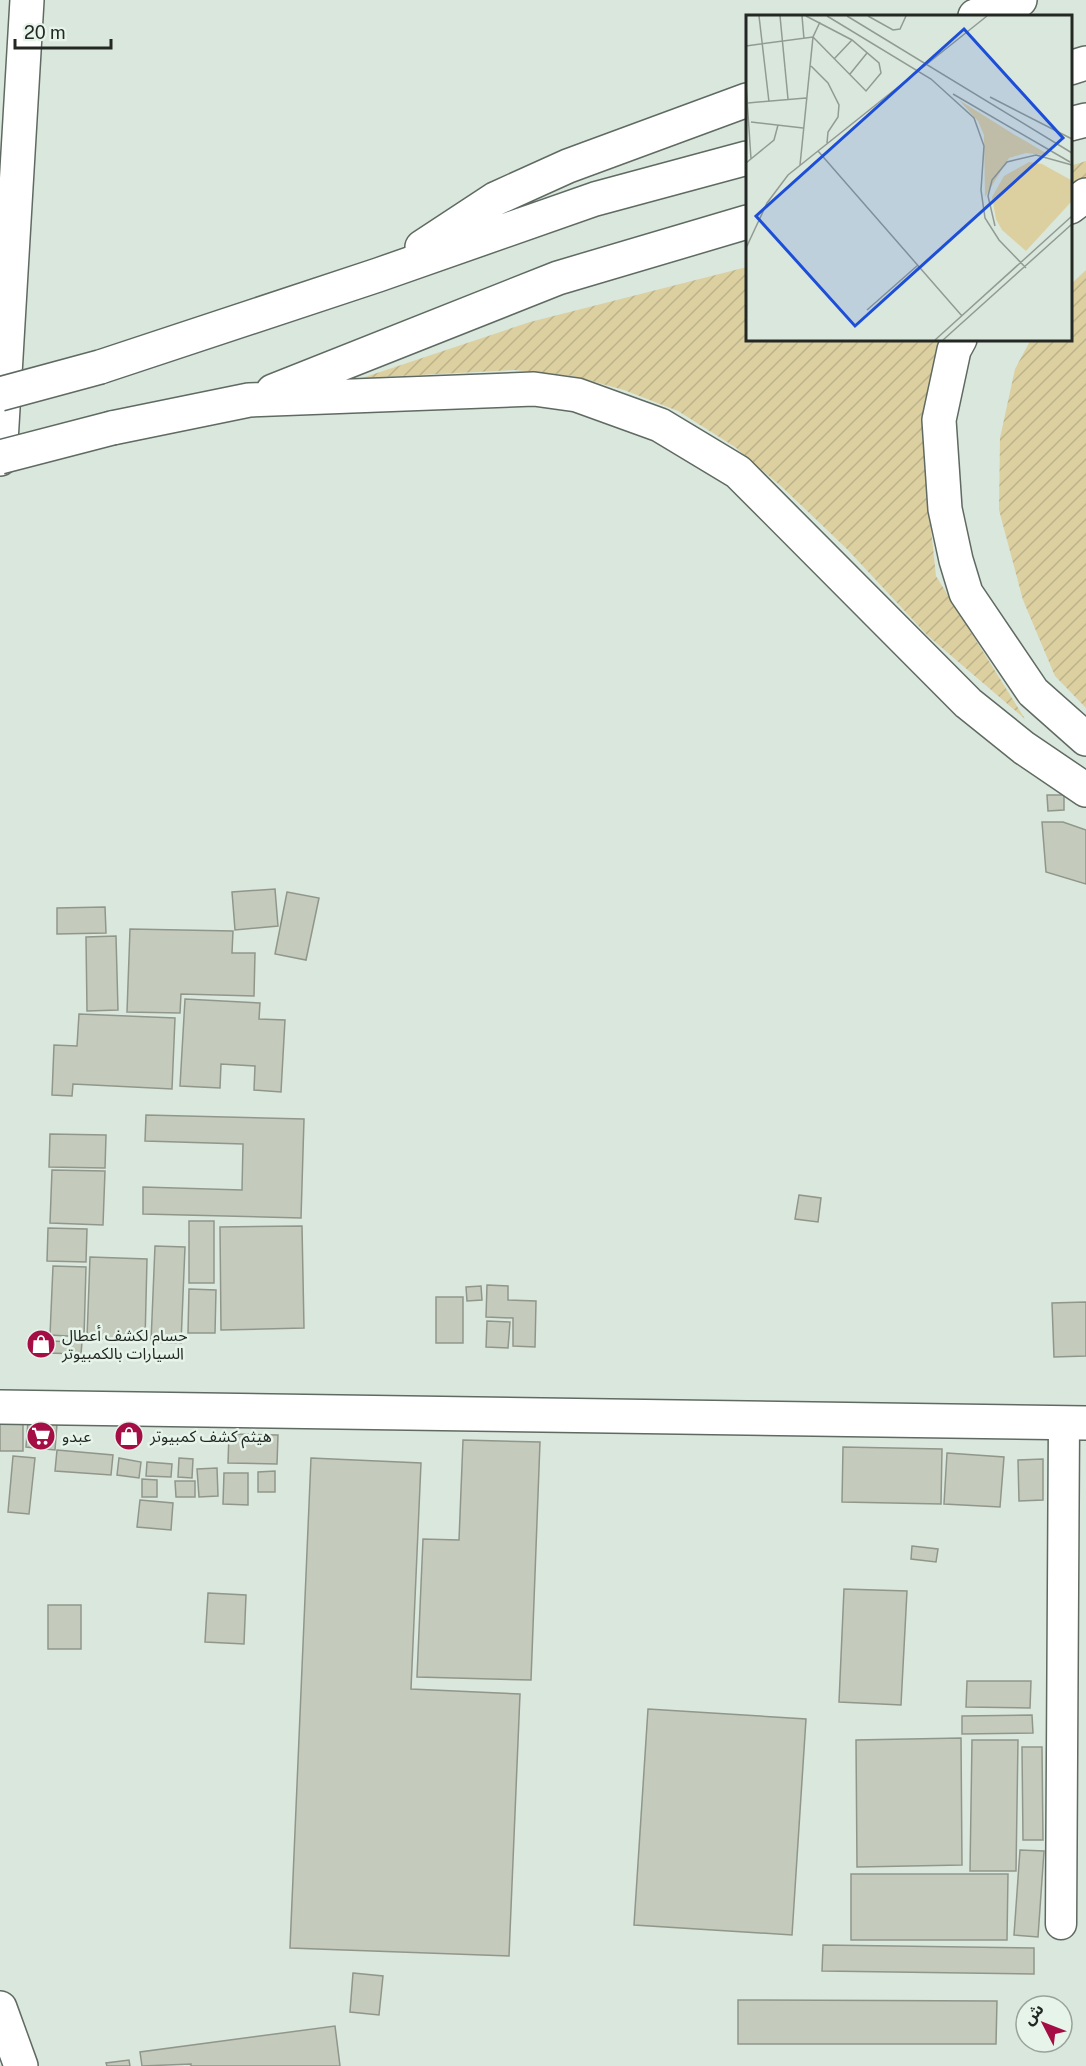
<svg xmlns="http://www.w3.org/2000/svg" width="1086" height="2066" viewBox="0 0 1086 2066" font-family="'Public Sans','Noto Sans Arabic',sans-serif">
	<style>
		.garden { fill: url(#garden-furrows) }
		.building { fill: #c4cabc; stroke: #91968a; stroke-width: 1.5 }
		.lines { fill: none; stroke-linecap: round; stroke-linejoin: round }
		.street-casing { stroke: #5f6a62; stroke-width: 33 }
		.secondary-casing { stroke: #5f6a62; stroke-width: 36 }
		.highway-casing { stroke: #5f6a62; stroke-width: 36 }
		.street { stroke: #fff; stroke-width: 30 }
		.secondary { stroke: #fff; stroke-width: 33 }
		.highway { stroke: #fff; stroke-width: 33 }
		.highway-bridge-casing { stroke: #5f6a62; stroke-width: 36; stroke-linecap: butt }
		.highway-bridge { stroke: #fff; stroke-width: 33 }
		.labels { text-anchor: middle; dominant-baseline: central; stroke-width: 5; stroke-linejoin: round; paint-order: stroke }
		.poi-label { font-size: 16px; fill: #242825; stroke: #e7f4ea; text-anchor: start }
		.inset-road { fill: none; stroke: #919b93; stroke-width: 1.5 }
		.view { fill: #1d4ed8; fill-opacity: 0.15; stroke: #1d4ed8; stroke-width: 3 }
		.inset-edge { fill: none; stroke: #242825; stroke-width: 3 }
	</style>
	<defs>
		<pattern id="garden-furrows" width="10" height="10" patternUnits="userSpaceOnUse" patternTransform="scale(1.5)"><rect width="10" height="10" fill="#dcd0a0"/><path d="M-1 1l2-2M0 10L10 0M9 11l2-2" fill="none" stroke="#bdb38a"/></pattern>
	</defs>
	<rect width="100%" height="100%" fill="#dae7dd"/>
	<path class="garden" d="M1086,161V178L1070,190V166Z
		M747,267V339H949L928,501L936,576L1025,719L927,635L847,549L782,487L735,447L678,411L624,390L573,376L515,370L362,378L530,322Z
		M1086,270V708L1055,676L1023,600L999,510L1000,438L1015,369L1031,339H1070V285Z"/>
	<path class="building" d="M1047,795H1064V810L1048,811Z
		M1042,822H1063L1086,830V884L1046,872Z
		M275,889L278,926L235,930L232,892Z
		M287,892L319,898L306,960L275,954Z
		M105,907L106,933L57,934V908Z
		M130,929L233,931L232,953H255L254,996L181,994L180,1013L127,1012Z
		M116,936L118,1010L87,1011L86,937Z
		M185,999L260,1003L259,1019L285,1020L281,1092L254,1090L255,1066L221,1064L220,1088L180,1086Z
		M79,1014L175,1018L172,1089L73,1084L72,1096L52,1095L54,1045L77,1046Z
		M146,1115L304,1119L301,1218L143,1214V1187L242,1190L243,1144L145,1141Z
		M50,1134L106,1135L105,1168L49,1167Z
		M52,1170L105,1171L103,1225L50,1223Z
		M799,1195L821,1198L818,1222L795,1219Z
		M189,1221H214V1283H189Z
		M302,1226L304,1328L221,1330L220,1227Z
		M48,1228L87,1229L86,1262L47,1261Z
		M155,1246L185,1247L181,1343L151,1342Z
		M90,1257L147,1259L145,1341L87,1338Z
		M53,1266L86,1267L84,1337L50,1335Z
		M487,1285L508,1286V1300L536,1301L535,1347L513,1346V1318L486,1317Z
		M481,1286L482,1300L467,1301L466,1287Z
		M189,1289L216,1290L215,1333H188Z
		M436,1297H463V1343H436Z
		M1086,1302V1356L1054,1357L1052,1303Z
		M487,1321L510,1322L508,1348L486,1347Z
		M48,1341L82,1342L81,1354L48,1353Z
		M28,1421L57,1424L55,1450L26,1447Z
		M0,1424H23V1451H0Z
		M229,1434L278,1435L277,1464L228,1463Z
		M463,1440L540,1442L531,1680L417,1677L423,1539L459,1540Z
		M843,1447L942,1449L941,1504L842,1502Z
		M57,1450L113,1455L111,1475L55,1471Z
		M947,1453L1004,1457L1000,1507L944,1504Z
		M13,1456L35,1458L29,1514L8,1512Z
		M119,1458L141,1462L139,1478L117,1475Z
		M179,1458L193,1459L192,1478L178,1477Z
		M311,1458L421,1463L411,1689L520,1694L509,1956L290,1948Z
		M1043,1459V1500L1019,1501L1018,1460Z
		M147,1462L172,1464L171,1477L146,1476Z
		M217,1468L218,1496L199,1497L197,1469Z
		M275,1471V1492H258V1472Z
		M224,1473H248V1505L223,1504Z
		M142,1479L157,1480V1497H142Z
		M175,1481H195V1497H176Z
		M140,1500L173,1503L171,1530L137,1527Z
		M912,1546L938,1549L936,1562L911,1559Z
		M844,1589L907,1591L901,1705L839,1702Z
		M208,1593L246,1595L244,1644L205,1642Z
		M48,1605H81V1649H48Z
		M967,1681H1031L1030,1708L966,1707Z
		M648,1709L806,1719L792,1935L634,1925Z
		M1032,1715L1033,1733L962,1734V1716Z
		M961,1738L962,1865L857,1867L856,1740Z
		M972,1740H1018L1016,1871H970Z
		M1022,1747H1042L1043,1840H1023Z
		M1020,1850L1044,1851L1038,1937L1014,1935Z
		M851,1874H1008L1007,1940H851Z
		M823,1945L1034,1948V1974L822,1971Z
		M353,1973L383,1976L379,2015L350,2012Z
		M738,2000L997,2001L996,2044H738Z
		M335,2026L340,2066H191V2064L142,2066L140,2052Z
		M129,2060L130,2066H107L106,2063Z"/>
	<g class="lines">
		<g class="street-casing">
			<path id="street" d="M1061,1924L1064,1423"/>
		</g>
		<g class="secondary-casing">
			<path id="secondary" d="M0,459L27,0
				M0,1407L1086,1423
				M0,2008L21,2066"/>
		</g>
		<g class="highway-casing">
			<path id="highway" d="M975,16L1020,0
				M1070,68L1086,63
				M1070,124L1086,120
				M1070,207L1086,195
				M422,247L495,199L568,166L747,100
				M960,339L954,350L939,420L945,509L956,560L966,593L1033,692L1086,739
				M100,367L378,275L595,199L747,158
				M273,391L558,278L747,222
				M112,428L249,400L534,389L577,395L660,425L738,472L968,703L1024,748L1086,790"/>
		</g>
		<use href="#street" class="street"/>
		<use href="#secondary" class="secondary"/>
		<use href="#highway" class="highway"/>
		<g class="highway-bridge-casing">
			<path id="highway-bridge" d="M0,394L100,367
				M0,457L112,428"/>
		</g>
		<use href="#highway-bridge" class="highway-bridge"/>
	</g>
	<defs>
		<g id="shop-disc" transform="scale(1.5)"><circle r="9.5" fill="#a50d45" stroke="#e7f4ea"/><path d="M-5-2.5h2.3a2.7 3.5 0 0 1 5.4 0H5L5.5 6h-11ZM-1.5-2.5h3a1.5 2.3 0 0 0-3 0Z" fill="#fff"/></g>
		<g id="supermarket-disc" transform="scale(1.5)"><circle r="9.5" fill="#a50d45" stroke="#e7f4ea"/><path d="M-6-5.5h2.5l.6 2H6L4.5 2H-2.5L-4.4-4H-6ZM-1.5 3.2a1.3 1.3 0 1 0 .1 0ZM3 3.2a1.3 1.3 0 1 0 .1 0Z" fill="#fff"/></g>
	</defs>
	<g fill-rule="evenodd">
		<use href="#shop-disc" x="41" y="1344"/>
		<use href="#supermarket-disc" x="41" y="1436"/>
		<use href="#shop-disc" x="129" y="1436"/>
	</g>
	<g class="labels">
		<g class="poi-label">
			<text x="62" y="1335">حسام لكشف أعطال<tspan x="62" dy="18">السيارات بالكمبيوتر</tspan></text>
			<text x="62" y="1436">عبدو</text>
			<text x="150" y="1436">هيثم كشف كمبيوتر</text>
		</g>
	</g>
	<g transform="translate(746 15)">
		<rect width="326" height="326" fill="#dae7dd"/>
		<path d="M213,85L269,120L305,141L280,138L263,143L239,182L238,120L232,106ZM283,147L296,149L325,165V187L280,236L256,215L250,204L246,182L258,161Z" fill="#dcd0a0"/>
		<path class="inset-road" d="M13,1L23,87M34,1L42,84M56,1L58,24M81,1L185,64L228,103L238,131L235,175L239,203L253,225L280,253M101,1L326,138M122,1L147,15L154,14L160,1M0,31L67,22L120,76L135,58L133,48L106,25L60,1M88,44L106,25M65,51L82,68L93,90L92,102L82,117L81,128M104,59L121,38M0,69L5,144M207,79L324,147M244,82L326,124M2,88L60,83M5,107L57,113M72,136L216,301M0,148L28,125L32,110M54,150L67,22L74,7M249,211L242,181L246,165L261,147L290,140L326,150M0,233L21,188L42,160L241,1M121,295L172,250M189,325L326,201M197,325L326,209"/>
		<path class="view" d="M218,14L317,123L109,311L10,201Z"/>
		<rect width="326" height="326" class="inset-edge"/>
	</g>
	<g transform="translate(1044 2024) rotate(312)"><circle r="28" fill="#e7f4ea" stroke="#99a29b" stroke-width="1.5"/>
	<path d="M0-4.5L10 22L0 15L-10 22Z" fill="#a50d45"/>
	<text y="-9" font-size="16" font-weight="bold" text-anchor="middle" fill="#242825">ش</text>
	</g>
	<path d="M15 39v9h96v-9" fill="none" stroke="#242825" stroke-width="3"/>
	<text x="24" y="39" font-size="18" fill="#242825" stroke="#e7f4ea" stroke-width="4.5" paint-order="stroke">20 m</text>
</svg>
